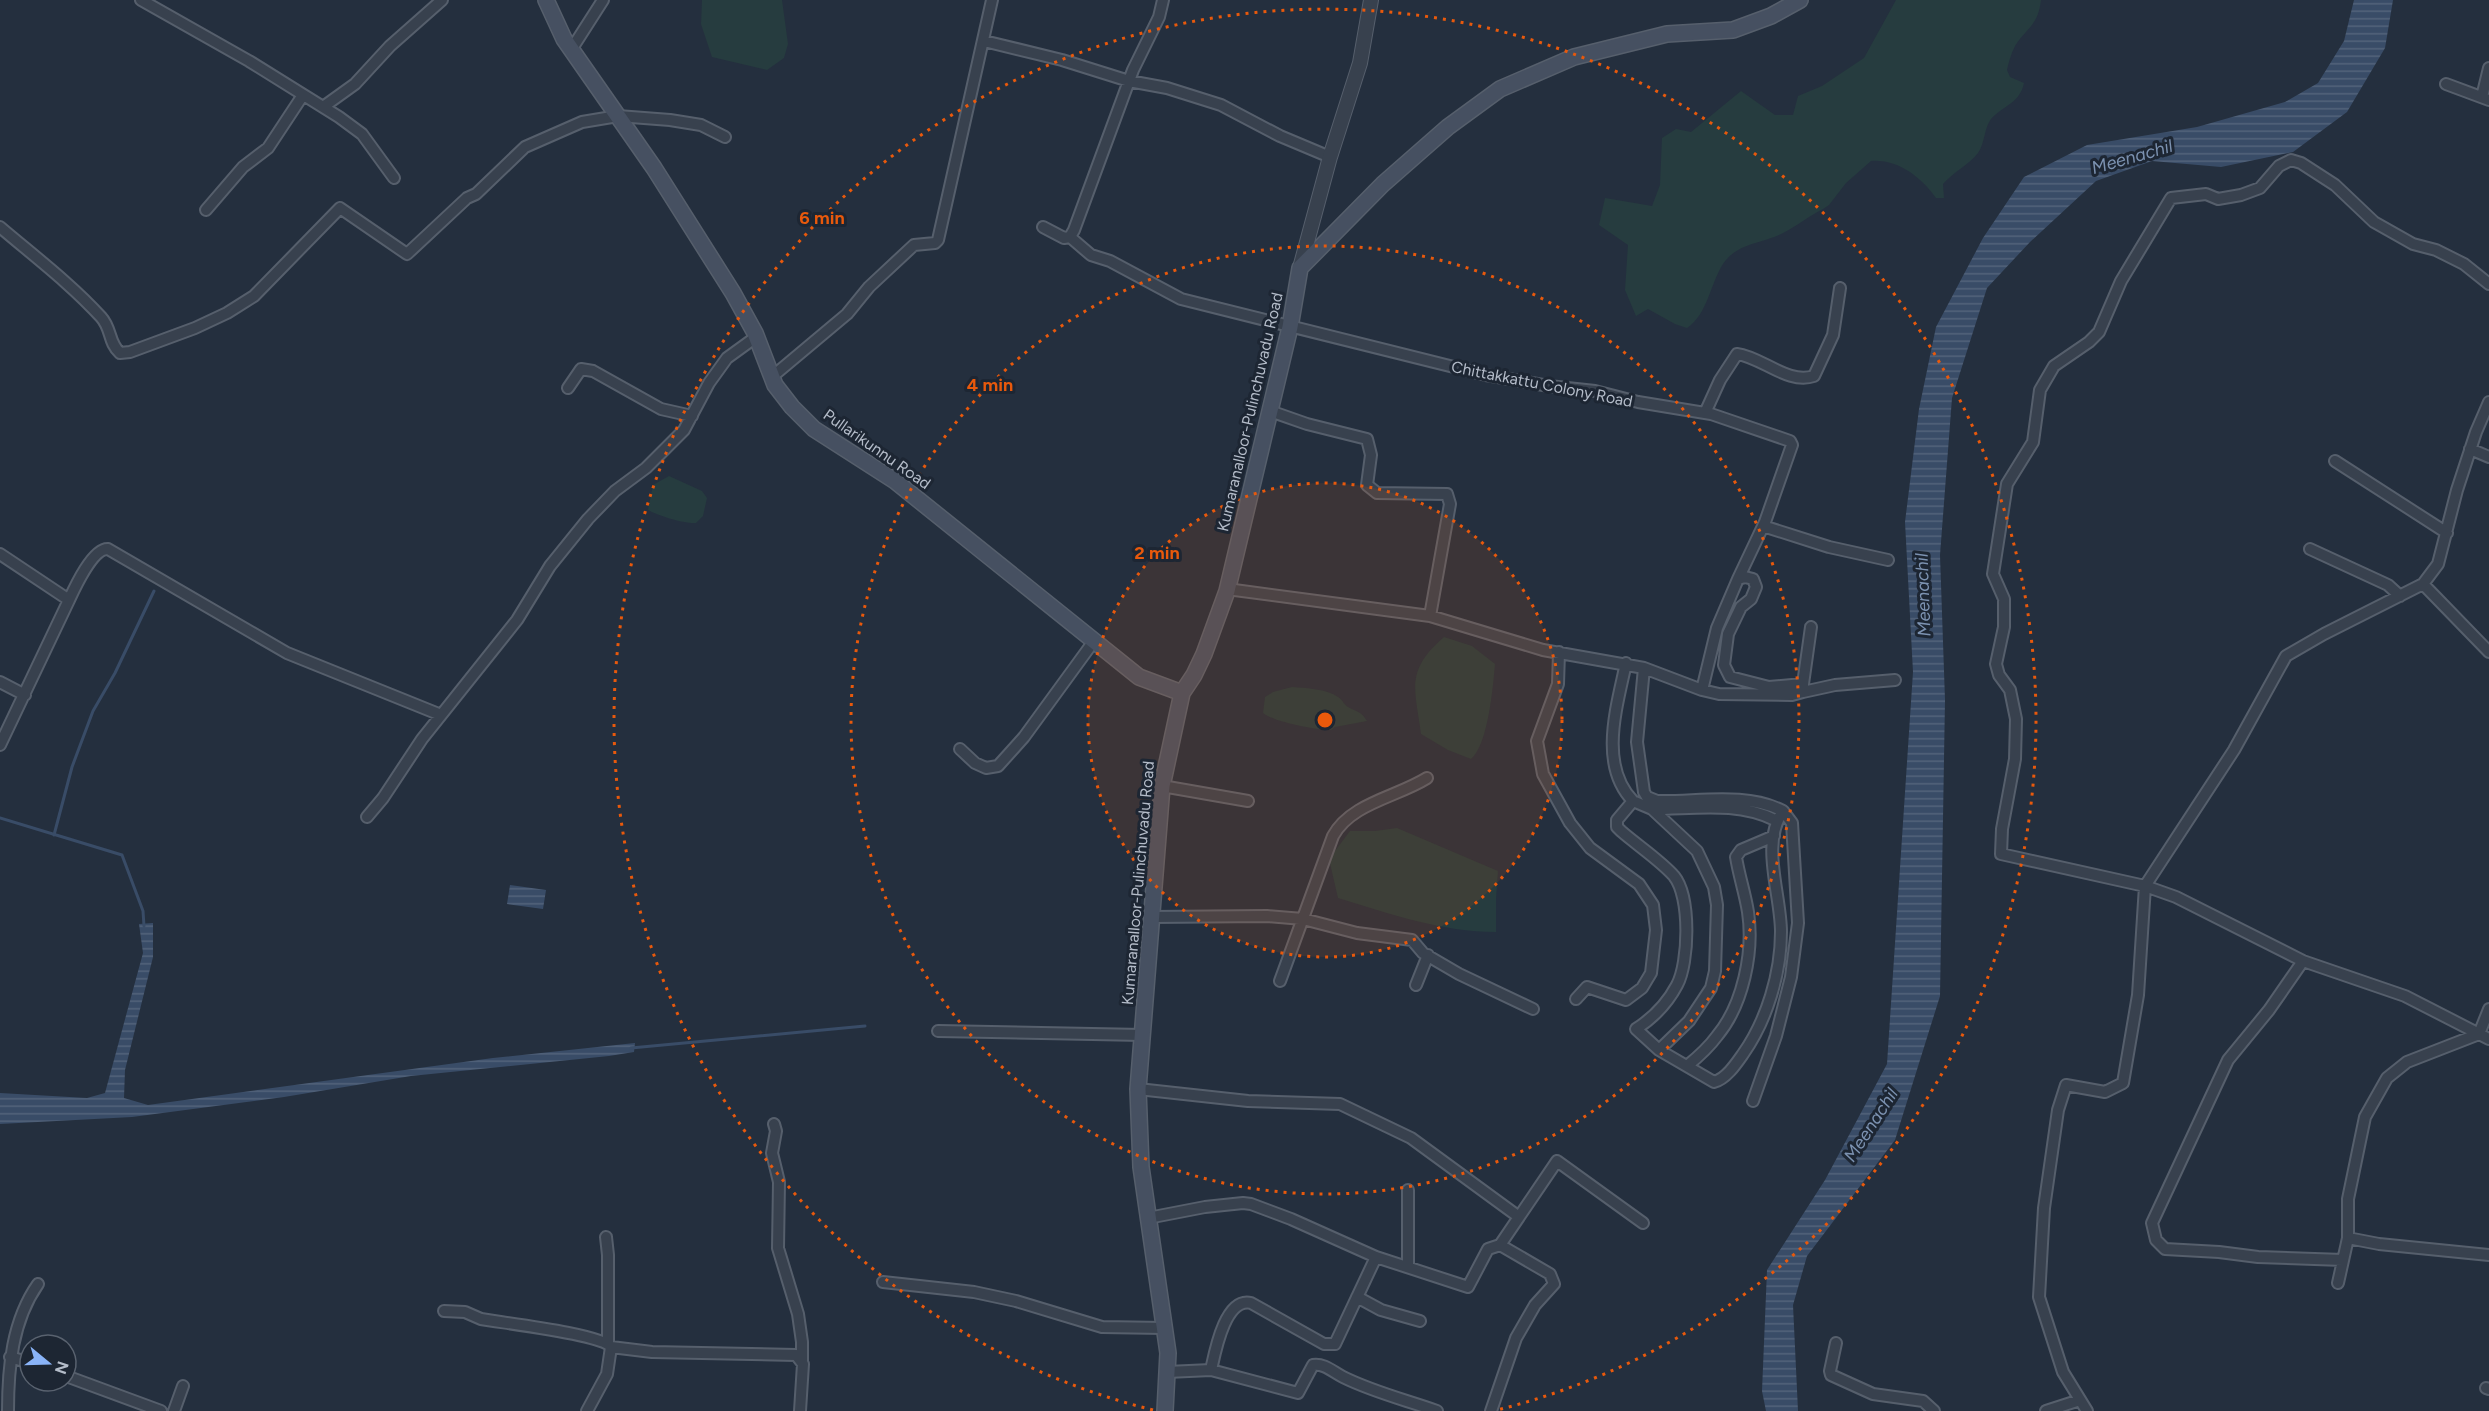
<svg xmlns="http://www.w3.org/2000/svg" width="2489" height="1411" viewBox="0 0 2489 1411" font-family="Figtree,sans-serif">
	<style>
		.grass { fill: #263c3f }
		.water { fill: url(#water-rules) }
		.lines { fill: none; stroke-linecap: round; stroke-linejoin: round }
		.stream { stroke: #394c67; stroke-width: 3 }
		.minor-casing { stroke: #565f6c; stroke-width: 14 }
		.tertiary-casing { stroke: #565f6c; stroke-width: 16 }
		.secondary-casing { stroke: #565f6c; stroke-width: 18 }
		.minor { stroke: #38414e; stroke-width: 10 }
		.tertiary { stroke: #38414e; stroke-width: 14 }
		.secondary { stroke: #465061; stroke-width: 15 }
		.ring { fill: none; stroke: #e8590c; stroke-width: 3; stroke-dasharray: 3 6 }
		.labels { text-anchor: middle; dominant-baseline: central; stroke-width: 6; stroke-linejoin: round; paint-order: stroke }
		.street-label { font-size: 16px; fill: #b4bcc9; stroke: #1d2633 }
		.water-label { font-size: 18px; font-style: italic; fill: #7c92b1; stroke: #1d2633 }
		.centre { fill: #e8590c; stroke: #1d2633; stroke-width: 3 }
		.ring-label { font-size: 18px; text-anchor: middle; font-weight: bold; fill: #e8590c; stroke: #1d2633; stroke-width: 6; stroke-linejoin: round; paint-order: stroke }
	</style>
	<defs>
		<pattern id="water-rules" width="6" height="5" patternUnits="userSpaceOnUse" patternTransform="scale(1.5)"><rect width="6" height="5" fill="#394c67"/><path d="M0 2.5h6" fill="none" stroke="#53647b"/></pattern>
	</defs>
	<rect width="100%" height="100%" fill="#242f3e"/>
	<path class="grass" d="M702,0H782L788,44L784,58L767,70L712,57L701,24Z
		M1896,0H2041C2038,26 2027,27 2015,46C2011,54 2009,61 2007,70L2010,77L2024,83C2020,103 2004,105 1991,119C1984,128 1985,143 1978,153C1970,164 1953,172 1943,184L1944,198H1936C1921,177 1898,159 1871,161L1846,183L1829,205L1823,209C1809,216 1797,226 1783,233C1762,244 1738,242 1723,264C1710,284 1708,314 1687,328L1675,324L1648,309L1636,316L1625,290L1628,245L1599,225L1605,198L1652,206L1660,185L1662,138L1676,129L1691,132L1741,91L1775,115H1793L1798,96L1822,86L1864,58Z
		M669,476L702,491L707,498L703,516L696,523C685,524 659,516 648,510L653,485Z
		M1444,637L1472,646L1495,664C1493,687 1488,745 1471,759L1448,750L1421,734C1415,688 1405,671 1444,637Z
		M1292,687C1306,688 1327,689 1338,697C1343,700 1344,705 1348,707C1357,712 1361,711 1367,721L1335,727L1331,730C1316,730 1274,722 1263,713L1265,697L1273,692Z
		M1397,828L1498,871L1496,899V932C1442,932 1390,914 1338,898L1329,859L1350,831H1375Z"/>
	<path class="water" d="M2354,0H2393L2385,48L2347,112L2293,152L2221,167L2152,161L2096,181L2030,242L1987,288L1952,398L1940,555L1945,700L1940,996L1895,1140L1807,1256L1793,1305L1798,1411H1766L1762,1391L1767,1270L1825,1180L1887,1064L1913,672L1905,522L1919,409L1936,327L1983,238L2024,177L2087,145L2197,127L2285,102L2318,83L2344,41Z
		M510,885L546,890L543,909L507,904Z
		M153,923V957L125,1070L124,1098L148,1105L493,1058L635,1043L634,1052L609,1056L411,1076L284,1097L132,1117L0,1124V1093L87,1098L105,1093L143,953L139,924Z"/>
	<g class="lines">
		<path class="stream" d="M0,818L122,855L143,911L144,926
			M54,835L72,767L93,711L115,673L154,591
			M631,1048L865,1026"/>
		<g class="minor-casing">
			<path id="minor" d="M141,0L249,61L339,117L362,134L394,178
				M984,41L1062,60L1129,81L1167,88L1221,105L1280,136L1330,157
				M571,50L603,0
				M2446,84L2489,100
				M2482,97L2489,68
				M323,107L355,84L390,46L442,0
				M206,210L243,167L268,148L303,95
				M0,227C34,256 71,284 101,317C112,329 108,342 120,353L130,352L195,328L227,313L254,296L340,208L407,254L467,198L476,194L525,147L582,122L618,116L670,120L701,125L725,137
				M1043,227L1064,238L1070,237L1074,230L1133,70L1159,17L1163,0
				M1070,237L1091,255L1110,261L1181,299L1486,375L1549,386L1595,391L1638,402L1711,414L1790,441L1792,445L1765,522L1738,579
				M2489,284L2464,264L2436,250L2413,244L2374,222L2335,185L2301,163L2291,160L2279,166L2260,188L2241,195L2218,199L2206,194L2171,198L2121,281L2099,332L2089,342L2054,366L2040,390L2033,442L2007,484L1993,574L2004,599V627L1996,664L1999,675L2010,690L2016,719L2015,759L2002,829L2001,854L2145,886L2176,897L2303,961L2405,996L2489,1039
				M773,376L847,314L869,287L914,245L935,243L938,240L992,0
				M568,388L581,369L593,371L661,409L692,416
				M1270,411L1307,424L1367,439L1371,455L1367,485L1377,493L1447,494L1450,504L1430,616
				M1705,413L1720,380L1737,354C1762,357 1788,385 1814,376L1833,335L1840,288
				M2470,449L2489,457
				M2335,461L2447,533
				M1763,526L1829,547L1888,560
				M2310,549L2388,585L2400,596
				M0,554L69,600C75,587 93,548 108,549L287,653L441,715
				M2423,584L2489,652
				M1227,589L1430,616L1543,650L1644,668L1702,690L1719,694L1792,695L1803,692V684
				M1559,652L1558,684L1537,741L1543,774L1570,823L1590,848L1639,884L1653,905L1656,930L1651,973L1642,988L1626,1000L1587,987L1576,999
				M1626,663C1617,706 1598,765 1633,801
				M1644,668L1637,742L1644,792L1647,797L1657,801C1698,802 1746,792 1783,811C1760,844 1781,894 1781,932C1781,973 1767,1020 1743,1054C1736,1064 1726,1079 1714,1082L1659,1050L1636,1029C1653,1018 1667,1004 1677,985C1689,963 1691,897 1674,876C1661,861 1637,845 1621,831L1617,827V820L1633,801L1652,809L1697,851L1714,887L1717,905L1715,971L1711,988L1689,1021L1659,1050
				M0,682L25,695
				M1702,690L1717,628L1738,579L1745,577L1753,579L1756,587L1751,599L1741,607L1728,634L1724,665L1730,677L1769,687L1803,684L1811,627
				M1803,692L1835,685L1895,680
				M0,745L69,600
				M960,749L975,763L986,768L998,766L1024,737L1094,641
				M1162,786L1248,801
				M1652,809C1694,809 1737,801 1775,820
				M367,817L383,798L422,739L517,620L550,566L588,519L615,491L646,468L684,430L709,383L727,358L756,337
				M1152,917L1267,916L1303,919L1357,933L1412,940L1423,953L1459,974L1533,1009
				M2303,961L2269,1010L2228,1060L2152,1223L2156,1240L2165,1249L2219,1252L2258,1257L2343,1260
				M1280,981L1333,836C1351,803 1397,797 1427,778
				M1416,985L1428,955
				M938,1031L1143,1035
				M1687,1066C1698,1057 1709,1047 1717,1036C1743,1005 1754,952 1748,912C1745,893 1739,876 1736,857L1741,850L1774,836
				M1138,1089L1248,1101L1340,1104L1411,1138L1519,1217
				M1753,1101L1776,1036L1791,977L1798,923L1792,823L1783,811
				M774,1124L776,1131L772,1153L779,1182L778,1248L798,1314L802,1342V1361
				M1148,1218L1205,1207L1243,1203L1251,1204L1291,1219L1376,1257L1468,1287L1488,1249L1500,1245L1557,1161L1643,1223
				M606,1237L608,1255V1344
				M2348,1238L2379,1244L2489,1255
				M1408,1267V1190
				M883,1282L974,1292L1016,1301L1102,1327L1164,1328
				M2338,1283L2348,1238V1199L2365,1117L2387,1078L2407,1062L2479,1034L2489,1009
				M1357,1297L1381,1310L1420,1321
				M444,1311L465,1312L481,1319C503,1323 601,1334 611,1347L652,1352L796,1355L803,1364L800,1411
				M1836,1343L1830,1371L1831,1375L1873,1394L1923,1401L1934,1411
				M10,1357L30,1363
				M1211,1370C1215,1352 1225,1297 1251,1303L1324,1344H1335L1376,1257
				M1167,1372L1211,1370L1298,1393L1313,1365C1324,1363 1333,1372 1343,1377C1373,1392 1406,1400 1437,1411
				M66,1376L161,1411
				M2486,1388L2489,1389
				M8,1411C8,1368 12,1321 38,1284
				M174,1411L183,1386
				M587,1411L607,1374L611,1347
				M1491,1411L1516,1338L1535,1305L1554,1284L1550,1274L1500,1245
				M2046,1411L2080,1400
				M2087,1411L2063,1372L2039,1297L2044,1208L2058,1110L2066,1085L2105,1092L2123,1083L2138,995L2145,886L2234,750L2286,656L2324,634L2423,584L2438,564L2457,490L2476,432L2489,402"/>
		</g>
		<g class="tertiary-casing">
			<path id="tertiary" d="M1300,268L1330,157L1360,63L1371,0"/>
		</g>
		<g class="secondary-casing">
			<path id="secondary" d="M546,0L564,39L654,168L733,293L755,333L775,385L792,407L814,429L895,481L1139,677L1182,693
				M1165,1411L1168,1353L1141,1167L1138,1089L1162,786L1182,693L1194,675L1204,654L1227,591L1290,327L1300,268L1383,184L1448,127L1500,89L1574,57L1667,34L1733,30L1771,16L1800,0"/>
		</g>
		<use href="#minor" class="minor"/>
		<use href="#tertiary" class="tertiary"/>
		<use href="#secondary" class="secondary"/>
	</g>
	<circle cx="1325" cy="720" r="237" fill="#e8590c" fill-opacity=".12"/>
	<g class="ring">
		<circle cx="1325" cy="720" r="237"/>
		<circle cx="1325" cy="720" r="474"/>
		<path d="M1153 1410A711 711 0 1 1 1497 1410"/>
	</g>
	<g class="labels">
		<g class="street-label">
			<text transform="translate(1542 384) rotate(11)">Chittakkattu Colony Road</text>
			<text transform="translate(1250 412) rotate(-77)">Kumaranalloor-Pulinchuvadu Road</text>
			<text transform="translate(877 449) rotate(35)">Pullarikunnu Road</text>
			<text transform="translate(1138 883) rotate(-85)">Kumaranalloor-Pulinchuvadu Road</text>
		</g>
		<g class="water-label">
			<text transform="translate(2132 157) rotate(-16)">Meenachil</text>
			<text transform="translate(1923 595) rotate(-92)">Meenachil</text>
			<text transform="translate(1871 1125) rotate(-57)">Meenachil</text>
		</g>
	</g>
	<circle cx="1325" cy="720" r="9" class="centre"/>
	<g class="ring-label">
		<text x="822" y="224">6 min</text>
		<text x="990" y="391">4 min</text>
		<text x="1157" y="559">2 min</text>
	</g>
	<g transform="translate(48 1363) rotate(109)"><circle r="28" fill="#1d2633" stroke="#59626f" stroke-width="1.5"/>
	<path d="M0-4.5L10 22L0 15L-10 22Z" fill="#8ab4f8"/>
	<text y="-9" font-size="16" font-weight="bold" text-anchor="middle" fill="#b4bcc9">N</text>
	</g>
</svg>
